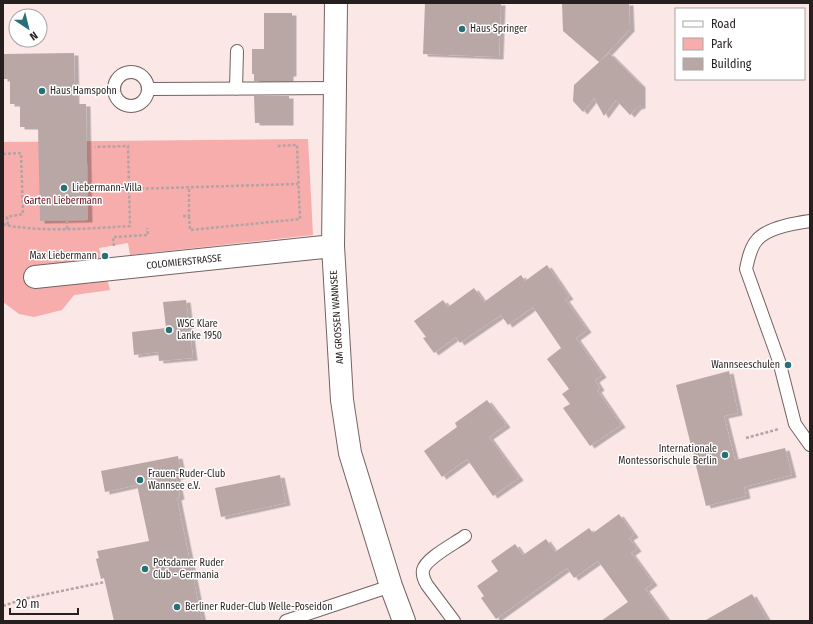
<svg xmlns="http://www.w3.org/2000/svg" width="813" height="624" viewBox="0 0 813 624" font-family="'Fira Sans Condensed',sans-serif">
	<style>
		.green { fill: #f7adab }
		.building { fill: #b9a7a6; filter: url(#shadow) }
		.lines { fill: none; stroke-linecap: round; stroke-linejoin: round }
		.service-casing { stroke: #736362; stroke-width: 14 }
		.minor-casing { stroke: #736362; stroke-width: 24 }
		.path { stroke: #b3a4a3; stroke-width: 2.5; stroke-dasharray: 3 2; stroke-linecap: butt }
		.service { stroke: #fff; stroke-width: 12 }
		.minor { stroke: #fff; stroke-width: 22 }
		.poi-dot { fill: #277176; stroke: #fff; stroke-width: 1.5 }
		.labels { text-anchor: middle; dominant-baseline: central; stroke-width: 3; stroke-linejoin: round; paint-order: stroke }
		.poi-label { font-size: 10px; fill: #261f1f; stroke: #fff; text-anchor: start }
		.park-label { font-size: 10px; fill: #670918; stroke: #fff }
		.street-label { font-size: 10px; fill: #261f1f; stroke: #fff }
	</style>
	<defs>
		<filter id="shadow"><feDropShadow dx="4.5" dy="2.5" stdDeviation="0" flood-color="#0004"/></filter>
	</defs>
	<rect width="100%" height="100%" fill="#fae7e6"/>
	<path class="green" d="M308,139L313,235L130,255L128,243L99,248L110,290L74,295L62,310L34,317L19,314L3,302V142Z"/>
	<path class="building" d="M425,3H501L499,57L423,54Z
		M562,3H629L630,29L599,62L563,31Z
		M264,13H292V74H289V81H254V74H252V49H264Z
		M74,53L75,104H86L88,220L40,221L38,127H20V104H10V79H3V54Z
		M609,53L641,85V106L637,107L630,115L616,100L604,116L594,98L583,112L573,101L574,85Z
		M254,96H289V123H255Z
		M547,265L569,297L565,299L587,330L576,338L602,375L595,380L600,388L597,390L621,425L590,446L563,408L570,404L562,394L569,389L547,359L561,348L533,307L508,325L501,315L460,343L456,337L434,353L423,338L426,337L414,321L443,300L448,307L474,288L484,302L521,275L525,281Z
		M186,300L193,358L159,361L158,352L134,355L132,332L166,328L163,302Z
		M729,371L738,413L724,416L735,460L785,448L792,475L744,487L746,496L706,506L676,385Z
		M487,400L506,425L489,437L519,478L493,496L467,459L442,477L424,451L457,427L455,423Z
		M178,456L182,476L176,477L180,497L177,498L202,621H114L104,578L101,579L96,559L99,558L97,551L149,541L137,485L105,492L101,471Z
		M280,475L286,503L221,517L215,488Z
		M619,514L634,535L629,538L637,549L631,553L653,583L645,589L668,621H601L628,602L598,561L574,578L567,568L496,619L481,598L484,596L477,586L498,571L491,561L515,544L523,555L546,539L555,552L589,528L593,533Z
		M752,594L768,621H704Z"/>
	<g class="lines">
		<g class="service-casing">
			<path id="service" d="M114 89a17 17 0 1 1 34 0a17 17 0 1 1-34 0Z
				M148,89L335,88
				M236,89L237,51
				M810,221C795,223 767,228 757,240C750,248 748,260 746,269L779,361L795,424L810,445
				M286,621L391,586
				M454,621L427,585C424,580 422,575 423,570C426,558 454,544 465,536"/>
		</g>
		<g class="minor-casing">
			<path id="minor" d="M336,3L333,246L342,400L350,453L391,586L404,621
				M35,277L333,246"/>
		</g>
		<path class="path" d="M3,154L21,153L23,214L7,217L8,226
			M96,190L298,184
			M183,216H189V188
			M189,216L190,230L300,219L297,145L276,146
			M67,221V229
			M3,224C11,227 19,227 27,228C61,231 96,228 130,226L128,146L95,147
			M114,246L113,237L148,235L147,228
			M746,438L779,429
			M3,606L23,599L105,582"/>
		<use href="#service" class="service"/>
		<use href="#minor" class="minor"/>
	</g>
	<g class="poi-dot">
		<circle cx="462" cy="29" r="4"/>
		<circle cx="42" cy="91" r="4"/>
		<circle cx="64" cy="188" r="4"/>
		<circle cx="105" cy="256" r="4"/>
		<circle cx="169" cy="330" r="4"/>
		<circle cx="788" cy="365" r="4"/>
		<circle cx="725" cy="455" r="4"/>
		<circle cx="140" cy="480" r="4"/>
		<circle cx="145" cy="569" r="4"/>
		<circle cx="177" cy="607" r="4"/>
	</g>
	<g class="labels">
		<g class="poi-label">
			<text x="470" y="29">Haus Springer</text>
			<text x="50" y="91">Haus Hamspohn</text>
			<text x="72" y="188">Liebermann-Villa</text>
			<text x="97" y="256" text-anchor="end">Max Liebermann</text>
			<text x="177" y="324">WSC Klare<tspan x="177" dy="12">Lanke 1950</tspan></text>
			<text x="780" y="365" text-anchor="end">Wannseeschulen</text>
			<text x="717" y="449" text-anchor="end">Internationale<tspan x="717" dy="12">Montessorischule Berlin</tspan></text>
			<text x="148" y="474">Frauen-Ruder-Club<tspan x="148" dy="12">Wannsee e.V.</tspan></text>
			<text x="153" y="563">Potsdamer Ruder<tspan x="153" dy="12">Club - Germania</tspan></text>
			<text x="185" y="607">Berliner Ruder-Club Welle-Poseidon</text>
		</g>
		<g class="park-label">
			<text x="63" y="201">Garten Liebermann</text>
		</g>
		<g class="street-label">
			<text transform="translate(184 262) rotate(-6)">COLOMIERSTRASSE</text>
			<text transform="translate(337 317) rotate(-94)">AM GROSSEN WANNSEE</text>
		</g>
	</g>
	<rect width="813" height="624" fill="none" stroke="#261f1f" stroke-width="8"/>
	<rect x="675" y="8" width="130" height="72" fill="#ffffff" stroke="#a8a5a5"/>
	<rect x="683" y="21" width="20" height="6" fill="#ffffff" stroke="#a8a5a5"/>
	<text x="711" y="28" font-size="12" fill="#261f1f">Road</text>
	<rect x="683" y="38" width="20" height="12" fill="#f7adab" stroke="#a8a5a5"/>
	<text x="711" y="48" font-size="12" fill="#261f1f">Park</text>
	<rect x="683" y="58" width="20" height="12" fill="#b9a7a6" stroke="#a8a5a5"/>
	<text x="711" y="68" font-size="12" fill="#261f1f">Building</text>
	<g transform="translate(28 28) rotate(145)"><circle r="19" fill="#ffffff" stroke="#a8a5a5"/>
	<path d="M0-3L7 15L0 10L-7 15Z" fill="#277176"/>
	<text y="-6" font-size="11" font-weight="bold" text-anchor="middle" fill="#261f1f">N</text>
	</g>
	<path d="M10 608v6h68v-6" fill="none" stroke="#261f1f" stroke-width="2"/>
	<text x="16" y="608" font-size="12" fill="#261f1f" stroke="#ffffff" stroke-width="3" paint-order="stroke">20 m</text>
</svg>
